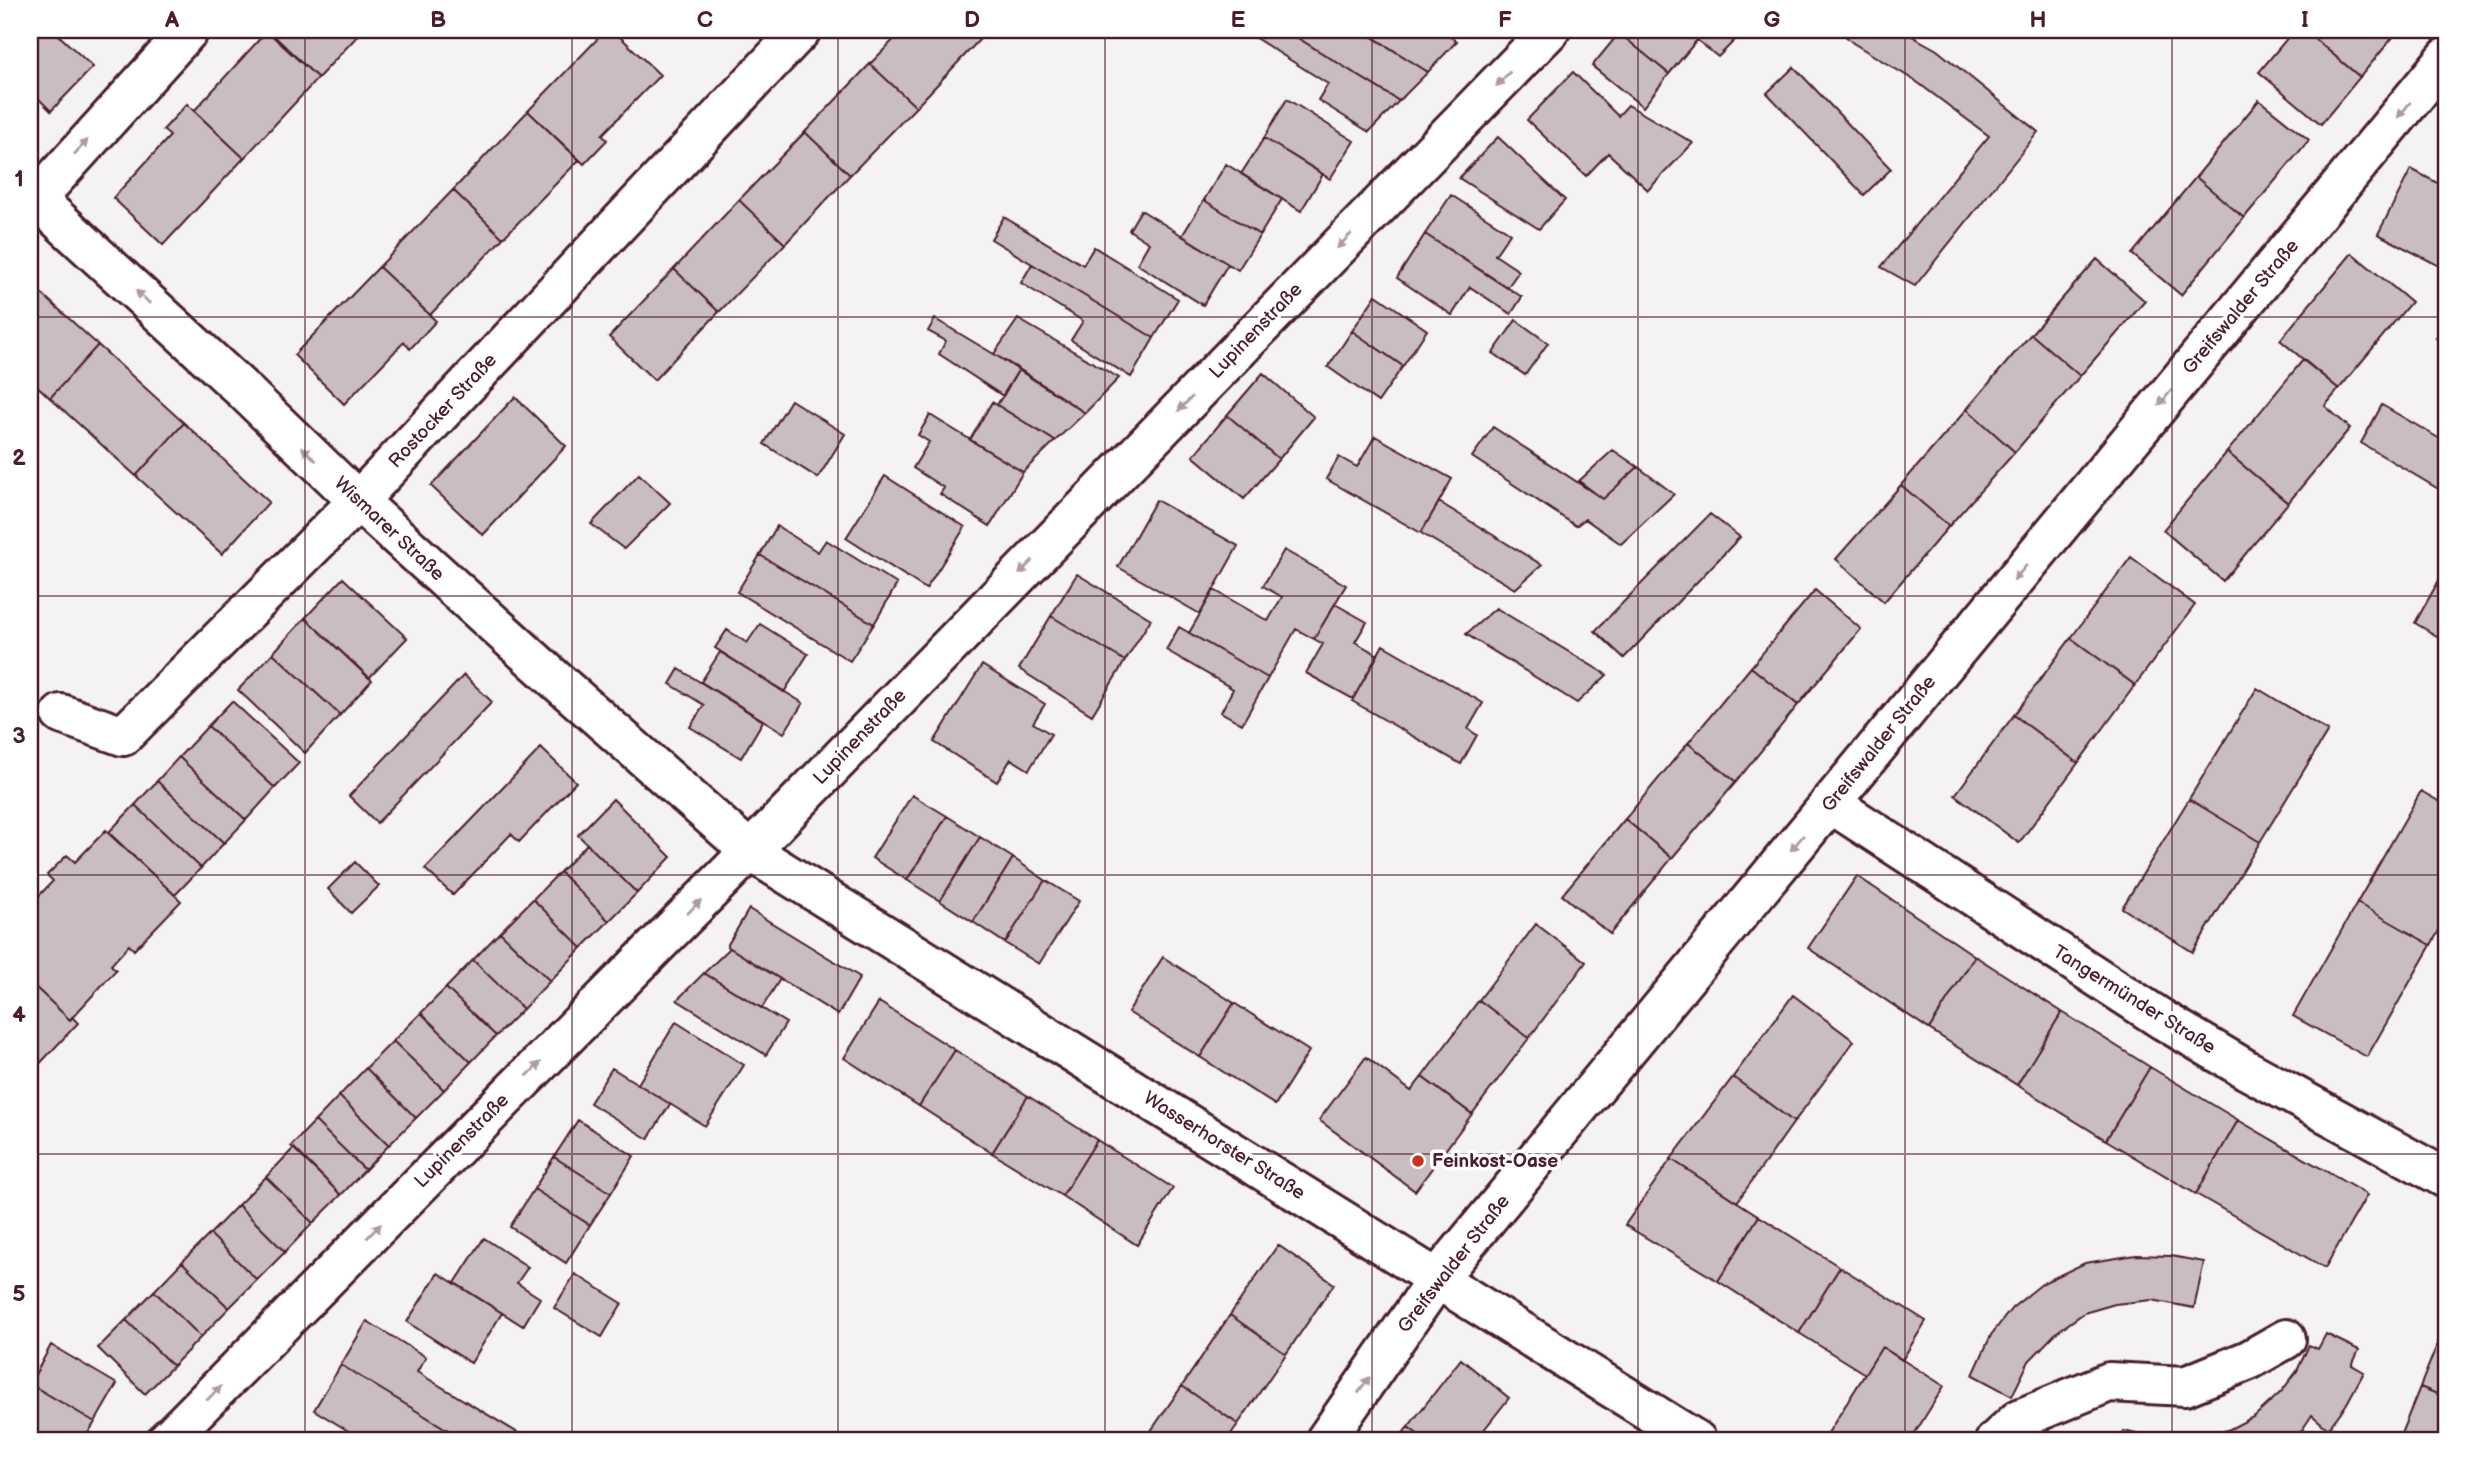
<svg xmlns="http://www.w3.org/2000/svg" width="2477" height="1471" viewBox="0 0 2477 1471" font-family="'Balsamiq Sans',sans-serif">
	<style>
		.building { fill: #cabdc1; stroke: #4a1f2b; stroke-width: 2 }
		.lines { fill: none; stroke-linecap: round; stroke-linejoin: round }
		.minor-casing { stroke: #4a1f2b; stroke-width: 44 }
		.minor { stroke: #fff; stroke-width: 38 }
		.oneway { fill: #ae9aa0 }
		.grid { fill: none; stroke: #4a1f2b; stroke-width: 2; stroke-opacity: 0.55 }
		.poi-dot { fill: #c8321e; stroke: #fff; stroke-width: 2.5 }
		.labels { text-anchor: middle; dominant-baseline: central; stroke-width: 7; stroke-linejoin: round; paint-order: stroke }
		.street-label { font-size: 19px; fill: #4a1f2b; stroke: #fff }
		.poi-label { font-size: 19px; font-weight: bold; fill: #4a1f2b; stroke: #fff; text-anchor: start }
		.neatline { fill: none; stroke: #4a1f2b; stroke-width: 2.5 }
		.grid-label { font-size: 23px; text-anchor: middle; font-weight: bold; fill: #4a1f2b }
	</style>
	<rect width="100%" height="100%" fill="#f4f2f2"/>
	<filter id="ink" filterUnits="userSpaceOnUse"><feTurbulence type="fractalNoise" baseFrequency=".0143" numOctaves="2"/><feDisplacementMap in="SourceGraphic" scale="14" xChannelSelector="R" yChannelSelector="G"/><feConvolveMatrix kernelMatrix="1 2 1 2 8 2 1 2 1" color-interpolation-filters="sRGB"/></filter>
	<g filter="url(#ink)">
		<path class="building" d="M30,30H53L93,67L51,111L30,90Z
			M268,30H363L318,78Z
			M606,30H613L660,75L602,135L607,140L584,164L528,111Z
			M903,30H972L981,38L916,107L870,64Z
			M972,30H989L981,38Z
			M1259,30H1285L1399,101L1369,132L1318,100L1328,84L1254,37Z
			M1285,30H1330L1335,33L1338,30H1361L1428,72L1399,101Z
			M1377,30H1439L1457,41L1428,72L1373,37Z
			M1622,30H1745L1718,57L1697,40L1669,74L1619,33Z
			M1839,30H1901L1937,50L2038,132L1915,286L1881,267L1989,136L1917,82L1853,43Z
			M2294,30H2304L2360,77L2321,124L2259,72Z
			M2304,30H2399L2360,77Z
			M267,31L318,78L244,158L194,111Z
			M1619,33L1669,74L1643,107L1592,66Z
			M870,64L916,107L850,175L805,132Z
			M1794,67L1891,169L1864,195L1767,93Z
			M1573,72L1618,116L1628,105L1693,143L1648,190L1608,153L1586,176L1527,120Z
			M1287,99L1354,141L1330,179L1264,138Z
			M2259,100L2309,140L2244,218L2196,177Z
			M187,104L244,158L163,245L113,198L170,136L163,130Z
			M528,111L579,160L503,238L453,190Z
			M805,132L850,175L785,244L739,200Z
			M1498,137L1565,200L1539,229L1459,178Z
			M1264,138L1323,174L1301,211L1241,174Z
			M1226,164L1282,199L1260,235L1204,200Z
			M2411,169L2447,188V270L2378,234Z
			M2196,177L2244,218L2181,295L2132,254Z
			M453,190L503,238L430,315L379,267Z
			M1451,195L1510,233L1495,255L1519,271L1507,288L1425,234Z
			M739,200L785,244L719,312L674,269Z
			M1204,200L1260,235L1238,270L1182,236Z
			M1141,210L1228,264L1203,305L1137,264L1149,243L1129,230Z
			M1004,217L1083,265L1094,247L1178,299L1154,338L991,239Z
			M1425,234L1522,297L1511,314L1470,287L1452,315L1397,278Z
			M2352,253L2411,302L2339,389L2280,340Z
			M2097,259L2145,301L2080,376L2031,334Z
			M1032,264L1154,338L1131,377L1071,340L1083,321L1021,283Z
			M379,267L436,321L410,349L404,342L344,404L294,355Z
			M674,269L719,312L654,380L609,337Z
			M30,283L98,345L50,398L30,379Z
			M1376,295L1427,330L1403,366L1352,331Z
			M935,319L1019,369L1003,396L939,354L946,341L928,331Z
			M1018,319L1119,378L1085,413L994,354Z
			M2447,319V344L2436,338Z
			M1516,320L1548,343L1525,375L1493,353Z
			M1352,331L1403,366L1378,402L1328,367Z
			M2031,334L2080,376L2015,452L1967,409Z
			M98,345L184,423L136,476L50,398Z
			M2303,360L2339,389L2325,406L2350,428L2288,503L2227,452Z
			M1019,369L1085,413L1055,441L997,405Z
			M1263,373L1314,417L1279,459L1227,415Z
			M515,397L566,446L483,535L431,486Z
			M791,400L845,434L818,478L764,444Z
			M992,402L1055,441L1023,472L970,440Z
			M2382,405L2447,443V494L2361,443Z
			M1967,409L2015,452L1949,526L1901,485Z
			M930,415L1023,472L990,526L940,494L944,488L913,468L929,442L918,435Z
			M1227,415L1279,459L1244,499L1193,456Z
			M184,423L269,502L222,554L136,476Z
			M1493,427L1603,499L1638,467L1674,494L1621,544L1585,519L1576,526L1472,457Z
			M1375,436L1452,479L1421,533L1326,479L1339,457L1357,467Z
			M1613,450L1638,467L1603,499L1579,481Z
			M2227,452L2288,503L2223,581L2163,530Z
			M639,474L670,503L624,549L591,524Z
			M885,476L965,527L926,589L846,538Z
			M1901,485L1949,526L1884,602L1836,559Z
			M1156,500L1238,546L1200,614L1118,567Z
			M1439,502L1542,565L1515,589L1421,533Z
			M1710,514L1740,537L1624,658L1595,631Z
			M777,526L818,552L826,540L897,584L874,624L760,555Z
			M1284,550L1346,585L1314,639L1296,629L1268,678L1189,633L1214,590L1268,621L1282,597L1263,586Z
			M760,555L874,624L850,661L737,592Z
			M2131,557L2195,605L2135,685L2071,638Z
			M2447,566V642L2415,623Z
			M1077,574L1151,619L1125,661L1051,616Z
			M343,578L407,638L369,678L305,618Z
			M1815,590L1861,629L1798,705L1751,667Z
			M1335,604L1367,622L1355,642L1378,655L1353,699L1306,673L1323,644L1314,639Z
			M1496,608L1607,675L1577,703L1466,634Z
			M1051,616L1125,661L1092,715L1019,669Z
			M305,618L372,680L340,715L273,653Z
			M760,624L808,654L784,692L715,648L727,630L747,643Z
			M1179,627L1268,678L1242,724L1221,712L1233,689L1166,650Z
			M2071,638L2135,685L2078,763L2014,715Z
			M1383,645L1483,703L1468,729L1477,735L1461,764L1352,701Z
			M720,652L803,703L784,733L701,682Z
			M273,653L340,715L305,753L238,690Z
			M982,665L1045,704L1033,723L1051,734L1029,770L1011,759L997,782L934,742Z
			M1751,667L1798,705L1736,782L1688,743Z
			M679,669L763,721L741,758L690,727L704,705L670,684Z
			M464,675L492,702L377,823L349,796Z
			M2257,688L2328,731L2260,842L2189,799Z
			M232,701L299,763L275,788L208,726Z
			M2014,715L2078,763L2019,843L1955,795Z
			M208,726L275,788L246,820L179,757Z
			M1688,743L1736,782L1672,858L1625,819Z
			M541,748L576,782L519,842L511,834L453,895L425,869Z
			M179,757L246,820L224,843L157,781Z
			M157,781L224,843L201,868L135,805Z
			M2421,791L2447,806V916L2431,945L2357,903Z
			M912,795L947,816L907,880L872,858Z
			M613,799L671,857L637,893L578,835Z
			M2189,799L2260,842L2193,952L2122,908Z
			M135,805L201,868L175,895L108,833Z
			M947,816L980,837L940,901L907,880Z
			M1625,819L1672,858L1610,934L1562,895Z
			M106,830L181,901L134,950L129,945L111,965L116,970L70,1020L30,982V905L53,881L47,875L67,855L75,862Z
			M980,837L1013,858L973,922L940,901Z
			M587,844L637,893L609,921L560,872Z
			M1013,858L1045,880L1005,943L973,922Z
			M355,862L379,886L351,913L328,889Z
			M560,872L609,921L582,948L533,899Z
			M1857,876L1975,956L1929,1029L1808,948Z
			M1045,880L1079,901L1039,964L1005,943Z
			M533,899L582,948L550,981L500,932Z
			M2357,903L2431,945L2367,1057L2293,1016Z
			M749,909L860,977L838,1015L727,946Z
			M1536,924L1586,962L1529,1038L1479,1000Z
			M500,932L550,981L523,1009L473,960Z
			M730,948L780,979L762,1008L704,973Z
			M1975,956L2062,1012L2017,1085L1929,1029Z
			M1163,957L1234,1003L1200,1057L1128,1012Z
			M473,960L523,1009L496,1036L446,988Z
			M704,973L786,1023L766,1055L677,1000Z
			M30,982L70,1020L72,1017L78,1023L32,1072L30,1070Z
			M446,988L496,1036L471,1062L421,1013Z
			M1793,995L1854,1041L1794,1122L1733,1077Z
			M1479,1000L1529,1038L1472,1114L1422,1077Z
			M879,1002L955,1050L919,1106L844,1058Z
			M1234,1003L1309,1051L1275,1105L1200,1057Z
			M2062,1012L2150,1067L2106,1140L2017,1085Z
			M421,1013L471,1062L444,1090L393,1041Z
			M676,1022L744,1065L705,1126L638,1084Z
			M393,1041L444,1090L416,1118L366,1068Z
			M955,1050L1028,1096L992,1153L919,1106Z
			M1366,1057L1411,1091L1422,1077L1472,1114L1415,1191L1319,1120Z
			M2150,1067L2238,1120L2196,1194L2106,1140Z
			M366,1068L416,1118L389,1145L339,1096Z
			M612,1068L670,1104L648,1139L590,1103Z
			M1733,1077L1794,1122L1737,1202L1671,1159Z
			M339,1096L389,1145L365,1170L315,1121Z
			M1028,1096L1097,1140L1062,1196L992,1153Z
			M578,1120L634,1156L611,1193L554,1157Z
			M2238,1120L2367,1195L2325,1268L2196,1194Z
			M315,1121L365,1170L341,1195L291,1146Z
			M1097,1140L1173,1188L1137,1245L1062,1196Z
			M294,1148L341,1195L313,1223L266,1177Z
			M554,1157L611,1193L590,1225L534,1189Z
			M1671,1159L1759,1216L1718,1281L1625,1225Z
			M266,1177L313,1223L285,1252L238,1205Z
			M534,1189L590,1225L566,1263L510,1227Z
			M238,1205L285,1252L257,1280L210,1234Z
			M1759,1216L1840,1267L1799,1333L1718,1281Z
			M210,1234L257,1280L229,1308L182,1262Z
			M484,1238L528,1267L517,1283L540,1298L523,1326L455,1283Z
			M1278,1245L1334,1284L1286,1354L1230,1315Z
			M2136,1255L2171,1256L2204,1262L2194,1308L2152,1300L2115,1304L2084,1313L2057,1332L2029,1361L2012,1396L1973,1375L1991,1335L2012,1308L2043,1283L2085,1263Z
			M182,1262L229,1308L201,1337L154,1291Z
			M1840,1267L1926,1321L1902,1360L1882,1347L1865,1374L1799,1333Z
			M438,1273L502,1313L471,1363L407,1322Z
			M575,1274L622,1303L602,1337L554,1308Z
			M154,1291L201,1337L173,1366L126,1320Z
			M1230,1315L1286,1354L1238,1424L1182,1386Z
			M126,1320L173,1366L145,1394L98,1348Z
			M2447,1320V1398L2420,1387Z
			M367,1321L426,1357L417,1372L528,1439L527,1441H466L341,1365Z
			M2326,1334L2359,1350L2352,1365L2364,1372L2346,1405L2328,1429L2312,1415L2302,1430L2287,1441H2120L2124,1431L2156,1439L2180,1440L2206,1437L2230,1429L2255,1416L2281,1392L2297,1371L2309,1345L2318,1349Z
			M51,1345L117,1384L95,1422L30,1384Z
			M1882,1347L1944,1386L1910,1441H1823Z
			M1461,1359L1509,1398L1475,1441H1427L1408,1427Z
			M341,1365L466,1441H365L314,1410Z
			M33,1386L95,1422L83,1441H41L30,1435V1392Z
			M1182,1386L1238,1424L1226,1441H1144Z
			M2420,1387L2447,1398V1441H2398Z
			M1408,1427L1427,1441H1397Z"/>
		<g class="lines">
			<g class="minor-casing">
				<path id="minor" d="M189,30L36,199L243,390L358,501L558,682L750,851L1697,1441
					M61,714L123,736L358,501L801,30
					M1830,803L2163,1020L2247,1070L2447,1179
					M166,1441L750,851L1550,30
					M1325,1441L1437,1279L2447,57
					M1995,1441L2019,1419L2109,1382L2185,1386L2249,1360L2286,1339"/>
			</g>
			<use href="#minor" class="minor"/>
		</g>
		<defs><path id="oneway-solid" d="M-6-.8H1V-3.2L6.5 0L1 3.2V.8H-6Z" transform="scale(1.75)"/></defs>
		<g class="oneway">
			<use href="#oneway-solid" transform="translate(1503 79) rotate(134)"/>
			<use href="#oneway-solid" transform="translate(2404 110) rotate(129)"/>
			<use href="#oneway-solid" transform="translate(81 147) rotate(-48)"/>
			<use href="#oneway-solid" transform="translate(1344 241) rotate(134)"/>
			<use href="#oneway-solid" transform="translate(143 297) rotate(-137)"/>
			<use href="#oneway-solid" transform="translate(2165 398) rotate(130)"/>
			<use href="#oneway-solid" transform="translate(1185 404) rotate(134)"/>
			<use href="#oneway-solid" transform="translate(309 454) rotate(-136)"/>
			<use href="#oneway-solid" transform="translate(1026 567) rotate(134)"/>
			<use href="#oneway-solid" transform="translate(2020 573) rotate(130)"/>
			<use href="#oneway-solid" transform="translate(1797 843) rotate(130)"/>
			<use href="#oneway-solid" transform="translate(694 907) rotate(-45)"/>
			<use href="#oneway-solid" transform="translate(534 1069) rotate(-45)"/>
			<use href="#oneway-solid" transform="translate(374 1231) rotate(-45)"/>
			<use href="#oneway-solid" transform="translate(1364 1385) rotate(-55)"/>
			<use href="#oneway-solid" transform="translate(214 1393) rotate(-45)"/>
		</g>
	</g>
	<path class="grid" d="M305,30V1441M572,30V1441M838,30V1441M1105,30V1441M1372,30V1441M1638,30V1441M1905,30V1441M2172,30V1441M30,317H2447M30,596H2447M30,875H2447M30,1154H2447"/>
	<circle class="poi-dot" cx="1418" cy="1161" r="7"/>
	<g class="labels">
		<g class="street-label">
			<text transform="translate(2241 307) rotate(-50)">Greifswalder Straße</text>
			<text transform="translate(1256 331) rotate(-46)">Lupinenstraße</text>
			<text transform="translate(443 411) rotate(-47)">Rostocker Straße</text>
			<text transform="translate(389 529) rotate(43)">Wismarer Straße</text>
			<text transform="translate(860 737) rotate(-46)">Lupinenstraße</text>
			<text transform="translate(1879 744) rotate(-51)">Greifswalder Straße</text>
			<text transform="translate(2134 1000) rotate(32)">Tangermünder Straße</text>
			<text transform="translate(462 1141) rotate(-45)">Lupinenstraße</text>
			<text transform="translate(1224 1146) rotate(32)">Wasserhorster Straße</text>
			<text transform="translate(1454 1264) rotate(-52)">Greifswalder Straße</text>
		</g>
		<g class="poi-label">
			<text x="1432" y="1161">Feinkost-Oase</text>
		</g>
	</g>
	<rect width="2477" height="1471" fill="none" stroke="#fff" stroke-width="77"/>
	<rect x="38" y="38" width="2400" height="1394" class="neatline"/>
	<g class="grid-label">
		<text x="172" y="27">A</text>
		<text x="438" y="27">B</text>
		<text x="705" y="27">C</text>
		<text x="972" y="27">D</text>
		<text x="1238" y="27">E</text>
		<text x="1505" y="27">F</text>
		<text x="1772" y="27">G</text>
		<text x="2038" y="27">H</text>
		<text x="2305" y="27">I</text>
		<text x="19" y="186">1</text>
		<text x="19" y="465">2</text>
		<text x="19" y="743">3</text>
		<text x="19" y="1022">4</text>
		<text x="19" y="1301">5</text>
	</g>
</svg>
